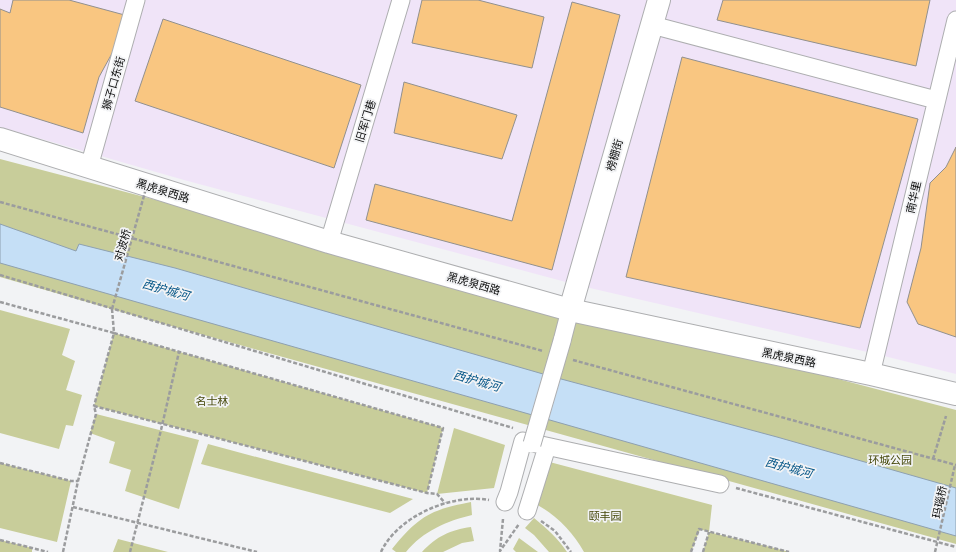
<svg xmlns="http://www.w3.org/2000/svg" width="956" height="552" viewBox="0 0 956 552" font-family="Commissioner,'Noto Sans SC',sans-serif">
	<style>
		.commercial { fill: #f0e4f8 }
		.green { fill: #c8cd9a }
		.water { fill: #c5dff6; stroke: #8ea0b0 }
		.building { fill: #f9c681; stroke: #91908e }
		.lines { fill: none; stroke-linecap: round; stroke-linejoin: round }
		.street-casing { stroke: #adaeb0; stroke-width: 19 }
		.secondary-casing { stroke: #adaeb0; stroke-width: 24 }
		.path { stroke: #9b9c9e; stroke-width: 2.5; stroke-dasharray: 4 2; stroke-linecap: butt }
		.street { stroke: #fff; stroke-width: 17 }
		.secondary { stroke: #fff; stroke-width: 22 }
		.street-bridge-casing { stroke: #adaeb0; stroke-width: 19; stroke-linecap: butt }
		.path-bridge { stroke: #9b9c9e; stroke-width: 2.5; stroke-dasharray: 4 2; stroke-linecap: butt }
		.street-bridge { stroke: #fff; stroke-width: 17 }
		.labels { text-anchor: middle; dominant-baseline: central; stroke-width: 3.5; stroke-linejoin: round; paint-order: stroke }
		.street-label { font-size: 11px; fill: #0c0d0d; stroke: #f2f3f5 }
		.park-label { font-size: 11px; fill: #45480a; stroke: #f2f3f5 }
		.water-label { font-size: 12px; font-style: italic; fill: #025486; stroke: #f2f3f5 }
	</style>
	<rect width="100%" height="100%" fill="#f2f3f5"/>
	<path class="commercial" d="M0,0H956V374L876,354L577,285L184,180L0,127Z"/>
	<path class="green" d="M0,159L956,410V544L157,322L0,277Z
		M0,310L70,329L62,355L75,361L66,390L82,395L73,426L66,425L59,449L0,433Z
		M114,333L443,428L427,493L94,406Z
		M96,414L199,440L179,509L125,491L131,470L109,463L115,442L90,433Z
		M454,428L505,445L494,488L437,494Z
		M208,444L413,499L390,513L201,464Z
		M542,460L712,505L709,532L790,552H703L709,532L700,529L691,552H584C572,530 553,512 530,501Z
		M0,463L71,481L57,542L0,528Z
		M471,502L472,515C447,521 423,531 406,552H396L392,549C419,516 430,510 471,502Z
		M534,518C546,528 558,538 567,552H549L534,535L525,528Z
		M471,527L474,541L462,543L443,552H422C437,536 450,530 471,527Z
		M519,538L538,552H516L513,549Z
		M118,539L168,552H113Z
		M0,540L32,548V552H0Z"/>
	<path class="water" d="M0,224L76,251L79,244L175,268L550,376L777,437L956,488V536L0,263Z"/>
	<path class="building" d="M13,0H69L132,17L99,77L83,133L0,107V9L10,13Z
		M422,0H478L544,17L532,68L412,43Z
		M723,0H930L916,66L717,20Z
		M572,2L620,15L552,270L366,220L375,184L512,221Z
		M163,19L361,85L334,168L135,101Z
		M682,57L918,119L860,328L626,277Z
		M404,82L517,115L502,159L394,133Z
		M956,147V337L918,324L907,302L921,248L930,183L946,167Z"/>
	<g class="lines">
		<g class="street-casing">
			<path id="street" d="M652,25L936,100
				M89,167L136,0
				M329,242L401,0
				M562,341L570,310
				M871,374L956,20
				M505,502L509,492L523,441L720,484
				M527,511L547,447"/>
		</g>
		<g class="secondary-casing">
			<path id="secondary" d="M0,139L329,242L570,310L871,374L956,394
				M570,310L659,0"/>
		</g>
		<path class="path" d="M0,202L543,351
			M0,275L513,428
			M0,302L114,333L94,406
			M112,309L114,333L443,428L427,493
			M573,360L956,465
			M933,459L946,416
			M0,463L71,481H78
			M736,488L956,547
			M73,507L257,552
			M503,519L500,551L519,524
			M541,521L555,531L571,552
			M0,540L48,552
			M63,552L78,481L96,414L94,406L427,493L437,494L445,503
			M130,552L161,430L179,352
			M381,552C397,517 451,493 489,500
			M691,552L699,529L789,552
			M703,552L709,532
			M935,552L955,465"/>
		<use href="#street" class="street"/>
		<use href="#secondary" class="secondary"/>
		<g class="street-bridge-casing">
			<path id="street-bridge" d="M532,444L562,341"/>
		</g>
		<path class="path-bridge" d="M112,309L147,185"/>
		<use href="#street-bridge" class="street-bridge"/>
	</g>
	<g class="labels">
		<g class="street-label">
			<text transform="translate(113 83) rotate(-74)">狮子口东街</text>
			<text transform="translate(365 121) rotate(-73)">旧军门巷</text>
			<text transform="translate(614 155) rotate(-74)">榜棚街</text>
			<text transform="translate(163 190) rotate(17)">黑虎泉西路</text>
			<text transform="translate(913 197) rotate(-77)">南华里</text>
			<text transform="translate(122 245) rotate(-74)">对波桥</text>
			<text transform="translate(474 283) rotate(16)">黑虎泉西路</text>
			<text transform="translate(789 357) rotate(12)">黑虎泉西路</text>
			<text transform="translate(939 502) rotate(-78)">玛瑙桥</text>
		</g>
		<g class="park-label">
			<text x="212" y="400">名士林</text>
			<text x="890" y="459">环城公园</text>
			<text x="605" y="515">颐丰园</text>
		</g>
		<g class="water-label">
			<text transform="translate(166 289) rotate(16)">西护城河</text>
			<text transform="translate(477 380) rotate(16)">西护城河</text>
			<text transform="translate(789 467) rotate(15)">西护城河</text>
		</g>
	</g>
</svg>
